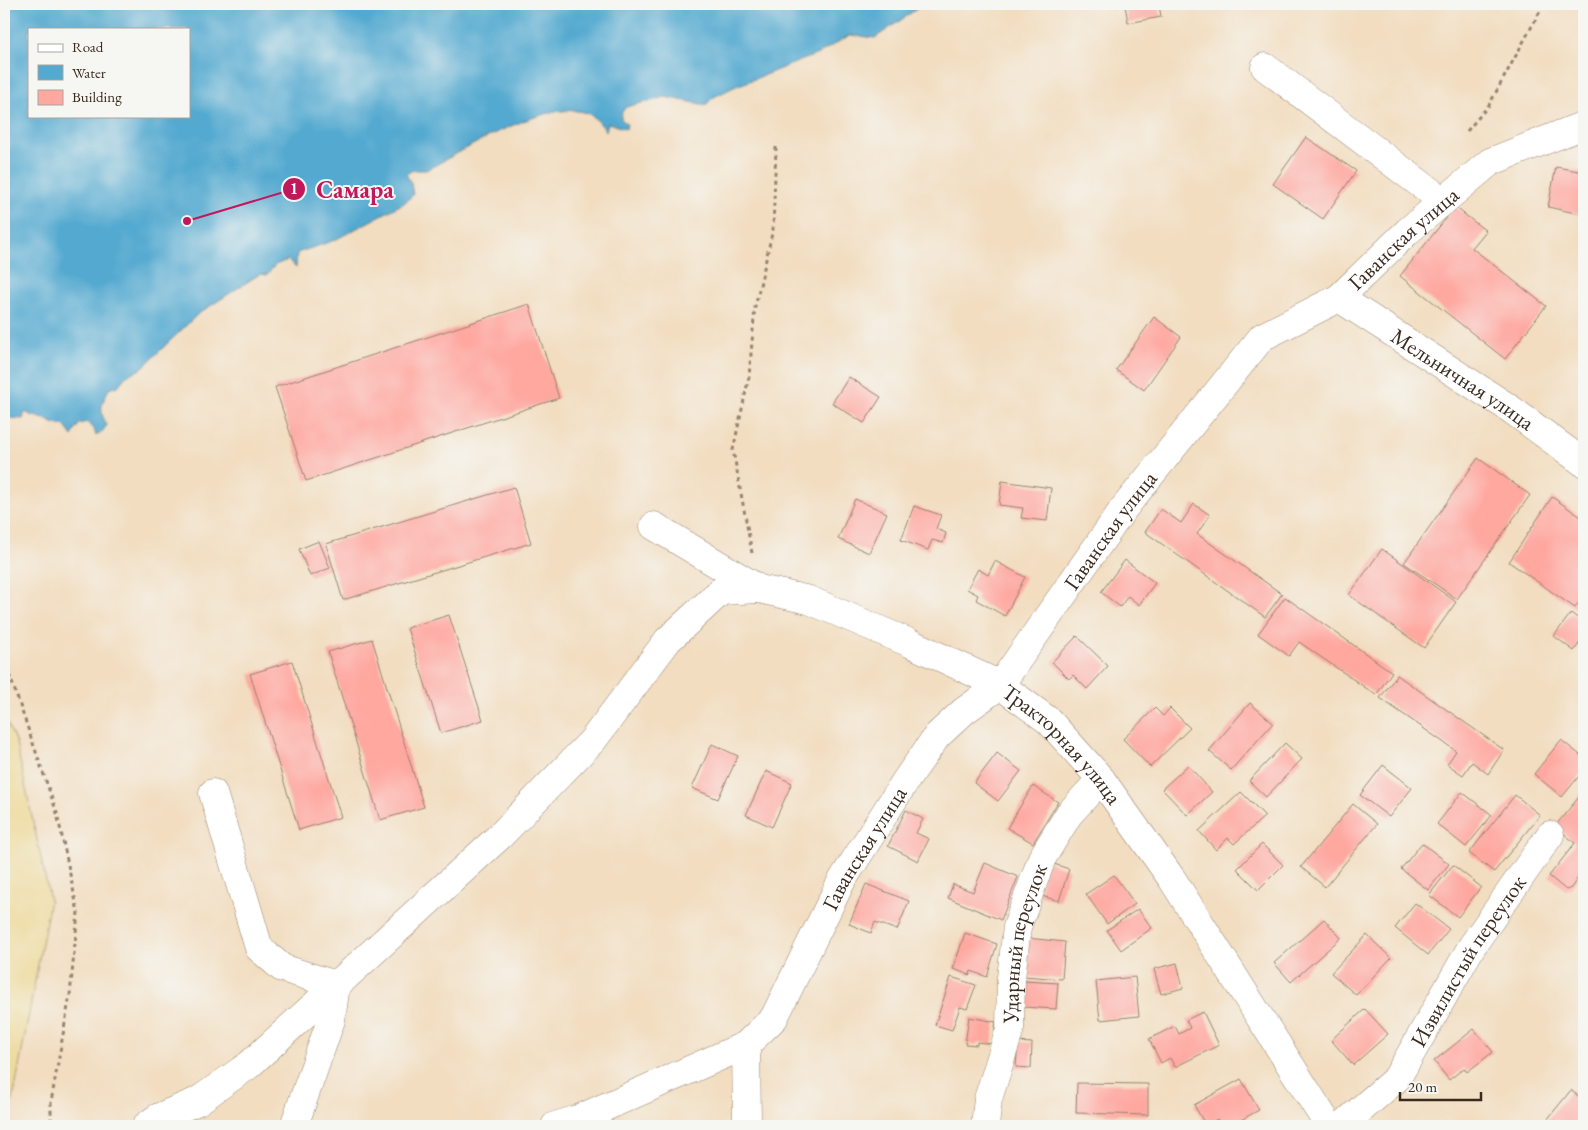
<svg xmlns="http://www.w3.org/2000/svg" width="1588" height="1130" viewBox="0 0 1588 1130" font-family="'EB Garamond',serif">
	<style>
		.sand { fill: #eeda9e; stroke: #94825e }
		.water { fill: #53a9d0; stroke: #476a77; fill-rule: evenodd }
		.building { fill: #fea8a0 }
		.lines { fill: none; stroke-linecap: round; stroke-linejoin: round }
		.minor-casing { stroke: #96846f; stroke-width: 29 }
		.path { stroke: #96846f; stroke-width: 3; stroke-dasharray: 4 4; stroke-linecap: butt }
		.minor { stroke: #fff; stroke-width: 28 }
		.labels { text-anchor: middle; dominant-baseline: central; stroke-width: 4; stroke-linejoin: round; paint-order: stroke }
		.street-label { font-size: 22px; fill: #3b2a1e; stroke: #f6f6f2 }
		.leader { fill: none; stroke: #c2185b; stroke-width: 2 }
		.callout-dot { fill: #c2185b; stroke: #f6f6f2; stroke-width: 2 }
		.mark-label { font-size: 15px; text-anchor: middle; font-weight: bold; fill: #fff }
		.callout-label { font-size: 24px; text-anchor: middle; font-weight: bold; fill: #c2185b; stroke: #f6f6f2; stroke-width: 4; stroke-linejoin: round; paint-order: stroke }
	</style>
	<rect width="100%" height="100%" fill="#f6f6f2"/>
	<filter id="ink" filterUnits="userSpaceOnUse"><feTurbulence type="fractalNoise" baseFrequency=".02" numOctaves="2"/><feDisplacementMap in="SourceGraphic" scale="10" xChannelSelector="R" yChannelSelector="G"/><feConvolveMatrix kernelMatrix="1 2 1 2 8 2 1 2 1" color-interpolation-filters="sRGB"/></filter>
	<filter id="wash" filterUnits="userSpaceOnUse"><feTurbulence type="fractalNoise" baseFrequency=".0096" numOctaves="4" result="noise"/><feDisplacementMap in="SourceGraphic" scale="20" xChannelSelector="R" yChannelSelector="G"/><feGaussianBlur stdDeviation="1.12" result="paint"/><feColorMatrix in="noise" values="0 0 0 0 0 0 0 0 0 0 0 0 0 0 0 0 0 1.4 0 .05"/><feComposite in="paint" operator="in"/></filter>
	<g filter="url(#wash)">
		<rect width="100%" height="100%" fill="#f2ddc0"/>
		<path class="sand" d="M4,716L16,743L50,900L13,1100L4,1112Z"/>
		<path class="water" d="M4,4H924L875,38L850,35L818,54L734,87L712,98L706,105L665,97L626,107L622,112L621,119L627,124L626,129L608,123L606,131C600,123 593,114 583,112C541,101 464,151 426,170H413L406,174L411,183L413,195L404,203L335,240L297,253L296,268L288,260L275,265L267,275L260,274L252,279L198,314L141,369L127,375L118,386L109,389C102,402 98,411 107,425L102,432L96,436L94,429L87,422L79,424L72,436L64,425C54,426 50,420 41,418C35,416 31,416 25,412L23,419L9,418L4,411ZM29,29H189V116H29Z"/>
		<g id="blocks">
			<path class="building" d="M1114,4H1159L1161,17L1128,23L1125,5L1115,7Z
				M1306,137L1356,171L1323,219L1273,184Z
				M1556,167L1584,172V215L1548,207Z
				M1455,207L1486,231L1472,248L1546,306L1505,359L1400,276Z
				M529,304L559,398L306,481L275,387Z
				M1154,317L1181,337L1144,390L1116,370Z
				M849,377L881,397L864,423L832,403Z
				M1478,458L1530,495L1457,599L1404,563Z
				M1002,481L1051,488L1047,521L1021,518L1023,508L999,505Z
				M514,487L531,543L343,600L326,544Z
				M1552,497L1584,519V605L1579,602L1575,608L1509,562Z
				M855,499L887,513L869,553L838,539Z
				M1194,504L1210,515L1197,534L1282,594L1265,617L1145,532L1161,509L1181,523Z
				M914,506L941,515L936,529L946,533L943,543L932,540L928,550L901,540Z
				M319,541L330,568L310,576L299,549Z
				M1382,549L1456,602L1424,648L1349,595Z
				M1125,560L1155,583L1139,605L1128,596L1120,607L1101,592Z
				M995,561L1025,577L1005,616L976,600L978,595L967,589L978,569L988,575Z
				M1285,597L1392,672L1376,695L1299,642L1289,656L1258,634Z
				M1571,613L1584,623V637L1574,651L1554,636Z
				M449,615L483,720L441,733L407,628Z
				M1077,636L1108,666L1087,689L1073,675L1069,679L1052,662Z
				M372,639L424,807L380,820L328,652Z
				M292,661L341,817L299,830L250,674Z
				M1397,675L1504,750L1488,774L1472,762L1463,775L1447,764L1456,751L1380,698Z
				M1250,703L1273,723L1231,770L1209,751Z
				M1155,708L1163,716L1170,708L1190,728L1150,767L1123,739Z
				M1561,740L1584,758V770L1562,797L1534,774Z
				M1285,743L1302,759L1266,797L1249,781Z
				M712,744L738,756L718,799L692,788Z
				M997,753L1021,771L998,801L974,783Z
				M1188,765L1212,792L1187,815L1162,789Z
				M1383,765L1412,788L1389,817L1360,795Z
				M766,771L792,783L772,827L746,815Z
				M1033,786L1058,802L1033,843L1007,828Z
				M1584,791V869L1571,888L1566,890L1549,876L1575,843L1555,826Z
				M1241,792L1265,816L1234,844L1228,838L1216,850L1199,831Z
				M1462,792L1492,815L1466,847L1437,824Z
				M1515,795L1540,815L1494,872L1469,853Z
				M1353,804L1377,824L1325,887L1301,867Z
				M906,810L923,819L916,833L929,839L918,861L888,846Z
				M1422,843L1449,864L1428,890L1401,869Z
				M1262,844L1283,865L1258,890L1237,869Z
				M1048,862L1069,869L1059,901L1038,895Z
				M985,863L1018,877L1001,920L948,898L953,884L973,892Z
				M1453,865L1481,887L1458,917L1429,895Z
				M1114,875L1135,904L1107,924L1086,894Z
				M866,884L909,901L897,930L875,922L871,933L849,924Z
				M1415,903L1449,929L1428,955L1395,928Z
				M1138,909L1152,928L1121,950L1107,930Z
				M1324,919L1341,938L1291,982L1274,963Z
				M965,933L997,944L987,977L971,971L970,975L953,969Z
				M1367,935L1391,958L1356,995L1331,973Z
				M1027,938L1065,942L1062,979L1024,976Z
				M1177,963L1183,988L1161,994L1154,969Z
				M951,977L976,985L967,1009L960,1007L952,1030L935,1025Z
				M1135,977L1139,1016L1100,1020L1096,981Z
				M1024,981L1058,983L1056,1009L1022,1007Z
				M1365,1009L1388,1034L1353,1065L1331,1040Z
				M1203,1012L1219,1045L1175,1067L1170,1058L1161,1063L1149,1039L1175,1026L1179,1034L1190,1028L1186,1020Z
				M969,1017L996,1022L992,1044L977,1042V1045L965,1044Z
				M1474,1029L1493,1052L1467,1072L1464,1068L1449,1080L1434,1061Z
				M1018,1042L1032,1043L1031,1068L1016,1067Z
				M1241,1079L1259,1110L1230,1126H1221L1217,1119L1206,1126L1194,1105Z
				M1077,1083L1148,1084V1115L1076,1113Z
				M1571,1090L1584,1101V1126H1542Z"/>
		</g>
	</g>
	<g filter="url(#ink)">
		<use href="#blocks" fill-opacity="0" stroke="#96846f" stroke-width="1"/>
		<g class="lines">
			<g class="minor-casing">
				<g id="minor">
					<path d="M1265,67L1443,201"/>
					<path id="s1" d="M1339,298L1509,408L1584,463"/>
					<path id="s2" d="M654,526L759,589L809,600L910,643L1000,685L1049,721L1101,779L1172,879L1329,1126"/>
					<path d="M213,793L259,948L282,968L336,985L331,1020L294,1126"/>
					<path d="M746,1045L747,1126"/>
					<path d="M146,1126L157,1118L198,1101L249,1065L501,835L593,740L668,640L721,591L759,589"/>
					<path id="s3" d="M555,1126L578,1119L746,1045L774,1018L841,882L906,780L937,736L964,711L1000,685L1124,508L1262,337L1339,298L1408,231L1490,162L1584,125"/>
					<path id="s4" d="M985,1126L988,1099L1010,1029L1011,978L1017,927L1042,858L1069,814L1101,779"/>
					<path id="s5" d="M1342,1126L1397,1078L1472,946L1550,835"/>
				</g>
			</g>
			<path class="path" d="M1467,131L1489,105L1544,4
				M752,553L733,450L749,377L755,307L773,229L776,147
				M4,659L57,813L78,912L70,995L51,1102V1126"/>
			<use href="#minor" class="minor"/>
		</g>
	</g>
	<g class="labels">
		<g class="street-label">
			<text stroke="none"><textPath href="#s3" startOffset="1264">Гаванская улица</textPath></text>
			<text stroke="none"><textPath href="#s1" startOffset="148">Мельничная улица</textPath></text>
			<text stroke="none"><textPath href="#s3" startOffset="844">Гаванская улица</textPath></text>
			<text stroke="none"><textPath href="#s2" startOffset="469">Тракторная улица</textPath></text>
			<text stroke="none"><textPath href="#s3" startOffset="439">Гаванская улица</textPath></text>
			<text stroke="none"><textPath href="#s4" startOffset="188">Ударный переулок</textPath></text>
			<text stroke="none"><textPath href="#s5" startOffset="210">Извилистый переулок</textPath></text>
		</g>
	</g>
	<path class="leader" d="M187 221L294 189"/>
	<g class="callout-dot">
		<circle cx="187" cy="221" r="5"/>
		<circle cx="294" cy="189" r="12"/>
	</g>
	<g class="mark-label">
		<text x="294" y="194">1</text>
	</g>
	<g class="callout-label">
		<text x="355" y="198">Самара</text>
	</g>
	<rect width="1588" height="1130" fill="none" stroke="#f6f6f2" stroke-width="20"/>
	<rect x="28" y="28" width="162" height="90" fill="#f6f6f2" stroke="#aba49d"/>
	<rect x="38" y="44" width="25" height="8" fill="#ffffff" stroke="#aba49d"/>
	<text x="72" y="52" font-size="15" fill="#3b2a1e">Road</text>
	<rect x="38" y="65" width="25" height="15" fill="#53a9d0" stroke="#aba49d"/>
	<text x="72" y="78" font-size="15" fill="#3b2a1e">Water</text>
	<rect x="38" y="90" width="25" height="15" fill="#fea8a0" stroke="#aba49d"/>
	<text x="72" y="102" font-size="15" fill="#3b2a1e">Building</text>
	<path d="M1400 1092v8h81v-8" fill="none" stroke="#3b2a1e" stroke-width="2.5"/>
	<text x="1408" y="1092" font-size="15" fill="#3b2a1e" stroke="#f6f6f2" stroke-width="4" paint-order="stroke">20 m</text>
</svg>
